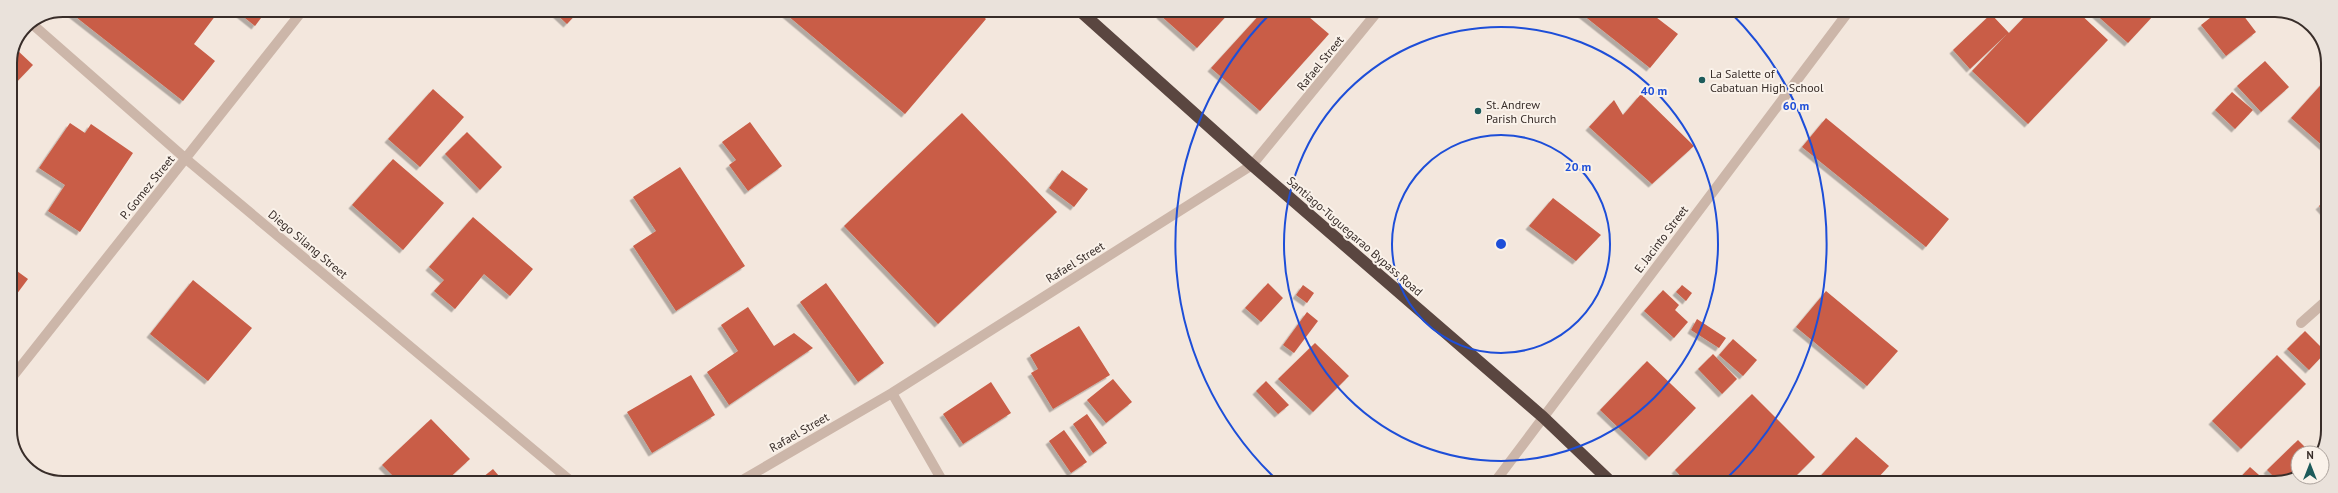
<svg xmlns="http://www.w3.org/2000/svg" width="2338" height="493" viewBox="0 0 2338 493" font-family="'PT Sans',sans-serif">
	<style>
		.building { fill: #c95d46; filter: url(#shadow) }
		.lines { fill: none; stroke-linecap: round; stroke-linejoin: round }
		.lane { stroke: #ccb6a9; stroke-width: 10 }
		.street { stroke: #ccb6a9; stroke-width: 10 }
		.highway { stroke: #5a4640; stroke-width: 12 }
		.ring { fill: none; stroke: #1d4ed8; stroke-width: 2 }
		.poi-dot { fill: #1d5b5b; stroke: #faf2ea; stroke-width: 1.5 }
		.labels { text-anchor: middle; dominant-baseline: central; stroke-width: 4; stroke-linejoin: round; paint-order: stroke }
		.street-label { font-size: 12px; fill: #382d29; stroke: #faf2ea }
		.poi-label { font-size: 12px; fill: #382d29; stroke: #faf2ea; text-anchor: start }
		.rim { fill: none; stroke: #382d29; stroke-width: 2 }
		.centre { fill: #1d4ed8; stroke: #faf2ea; stroke-width: 2 }
		.ring-label { font-size: 12px; text-anchor: middle; font-weight: bold; fill: #1d4ed8; stroke: #faf2ea; stroke-width: 4; stroke-linejoin: round; paint-order: stroke }
	</style>
	<defs>
		<filter id="shadow"><feDropShadow dx="-3.5" dy="3.5" stdDeviation="0" flood-color="#0004"/></filter>
	</defs>
	<rect width="100%" height="100%" fill="#f3e7dd"/>
	<path class="building" d="M67,10H218L219,11L194,44L215,61L183,101Z
		M235,10H267L255,26Z
		M552,10H580L567,24Z
		M781,10H976L986,19L905,114Z
		M1164,10L1231,11L1197,48L1160,15Z
		M1263,11H1302L1329,34L1260,111L1211,68Z
		M1578,11H1648L1678,34L1650,68Z
		M2030,11H2077L2108,40L2028,124L1972,71L2007,34L1970,69L1953,50L1991,14L2009,33Z
		M2092,11H2147L2153,16L2128,43Z
		M2219,11H2240L2256,32L2226,56L2201,25Z
		M16,49L33,65L10,89V63Z
		M2265,61L2289,87L2261,112L2237,86Z
		M2328,77V143L2324,147L2291,118Z
		M433,89L464,117L420,167L388,139Z
		M2232,92L2253,110L2235,129L2215,110Z
		M1641,94L1694,146L1652,184L1589,127L1614,100L1623,115Z
		M962,113L1057,212L938,324L844,226Z
		M1826,118L1949,219L1926,247L1802,147Z
		M750,122L782,166L748,191L729,165L736,160L722,142Z
		M70,123L85,133L91,124L133,153L80,232L48,211L65,185L39,168Z
		M467,132L502,167L480,190L445,154Z
		M393,159L444,203L403,250L352,205Z
		M680,167L745,266L676,311L633,246L656,231L633,197Z
		M1062,170L1088,189L1074,207L1049,188Z
		M1553,198L1601,235L1576,261L1529,226Z
		M2328,198V216L2319,206Z
		M473,217L533,269L510,296L484,274L455,309L434,291L444,280L429,267Z
		M10,266L28,279L10,303Z
		M193,280L252,328L208,381L150,334Z
		M826,283L884,363L858,382L800,302Z
		M1268,283L1283,298L1261,322L1245,308Z
		M1303,285L1314,293L1307,303L1296,295Z
		M1682,285L1692,293L1686,301L1676,292Z
		M1663,290L1679,305L1675,310L1688,322L1674,338L1644,311Z
		M1826,291L1898,351L1867,386L1796,327Z
		M748,307L774,346L794,333L813,348L729,405L707,372L738,351L721,325Z
		M1307,312L1318,321L1294,353L1283,345Z
		M1697,319L1726,338L1719,348L1691,330Z
		M1079,326L1110,375L1053,409L1031,373L1038,369L1030,355Z
		M2305,331L2326,352L2309,370L2287,349Z
		M1733,339L1757,360L1743,376L1719,355Z
		M1315,343L1349,376L1313,412L1278,379Z
		M1713,354L1737,379L1722,394L1698,369Z
		M2277,355L2306,384L2241,449L2212,421Z
		M1647,361L1696,408L1649,457L1600,410Z
		M691,375L715,415L652,453L627,412Z
		M1113,379L1132,402L1106,423L1087,400Z
		M1266,381L1289,405L1278,414L1256,391Z
		M991,382L1011,413L963,444L943,414Z
		M1752,394L1815,457L1789,483H1687L1675,470Z
		M1087,414L1107,443L1093,453L1073,424Z
		M431,419L470,459L445,482H399L382,465Z
		M1064,430L1087,462L1071,473L1049,441Z
		M1856,437L1889,466L1873,483H1814Z
		M2298,440L2311,453H2298V474L2279,482L2267,470Z
		M2250,467L2268,483H2235Z
		M493,469L504,482H477Z"/>
	<g class="lines">
		<path class="lane" d="M2301,323L2327,300"/>
		<path class="street" d="M31,23L186,159L572,482
			M10,380L303,10
			M892,393L943,482
			M739,482L892,393L1252,165L1378,11
			M1494,483L1849,11"/>
		<path class="highway" d="M1079,10L1252,165L1543,417L1612,483"/>
	</g>
	<g class="ring">
		<circle cx="1501" cy="244" r="109"/>
		<circle cx="1501" cy="244" r="217"/>
		<path d="M1279 482A326 326 0 0 1 1273 11M1729 11A326 326 0 0 1 1723 482"/>
	</g>
	<g class="poi-dot">
		<circle cx="1702" cy="80" r="4"/>
		<circle cx="1478" cy="111" r="4"/>
	</g>
	<g class="labels">
		<g class="street-label">
			<text transform="translate(1320 63) rotate(-51)">Rafael Street</text>
			<text transform="translate(147 187) rotate(-51)">P. Gomez Street</text>
			<text transform="translate(1355 236) rotate(41)">Santiago-Tuguegarao Bypass Road</text>
			<text transform="translate(1661 239) rotate(-53)">E. Jacinto Street</text>
			<text transform="translate(308 244) rotate(40)">Diego Silang Street</text>
			<text transform="translate(1075 262) rotate(-32)">Rafael Street</text>
			<text transform="translate(799 432) rotate(-30)">Rafael Street</text>
		</g>
		<g class="poi-label">
			<text x="1710" y="73">La Salette of<tspan x="1710" dy="14">Cabatuan High School</tspan></text>
			<text x="1486" y="104">St. Andrew<tspan x="1486" dy="14">Parish Church</tspan></text>
		</g>
	</g>
	<path d="M0 0H2338V493H0ZM63 17H2275A46 46 0 0 1 2321 63V430A46 46 0 0 1 2275 476H63A46 46 0 0 1 17 430V63A46 46 0 0 1 63 17Z" fill="#eae2db" fill-rule="evenodd"/>
	<path class="rim" d="M63 17H2275A46 46 0 0 1 2321 63V430A46 46 0 0 1 2275 476H63A46 46 0 0 1 17 430V63A46 46 0 0 1 63 17Z"/>
	<circle cx="1501" cy="244" r="6" class="centre"/>
	<g class="ring-label">
		<text x="1654" y="95">40 m</text>
		<text x="1796" y="110">60 m</text>
		<text x="1578" y="171">20 m</text>
	</g>
	<g transform="translate(2310 465)"><circle r="19" fill="#faf2ea" stroke="#aca39d"/>
	<path d="M0-3L7 15L0 10L-7 15Z" fill="#1d5b5b"/>
	<text y="-6" font-size="11" font-weight="bold" text-anchor="middle" fill="#382d29">N</text>
	</g>
</svg>
